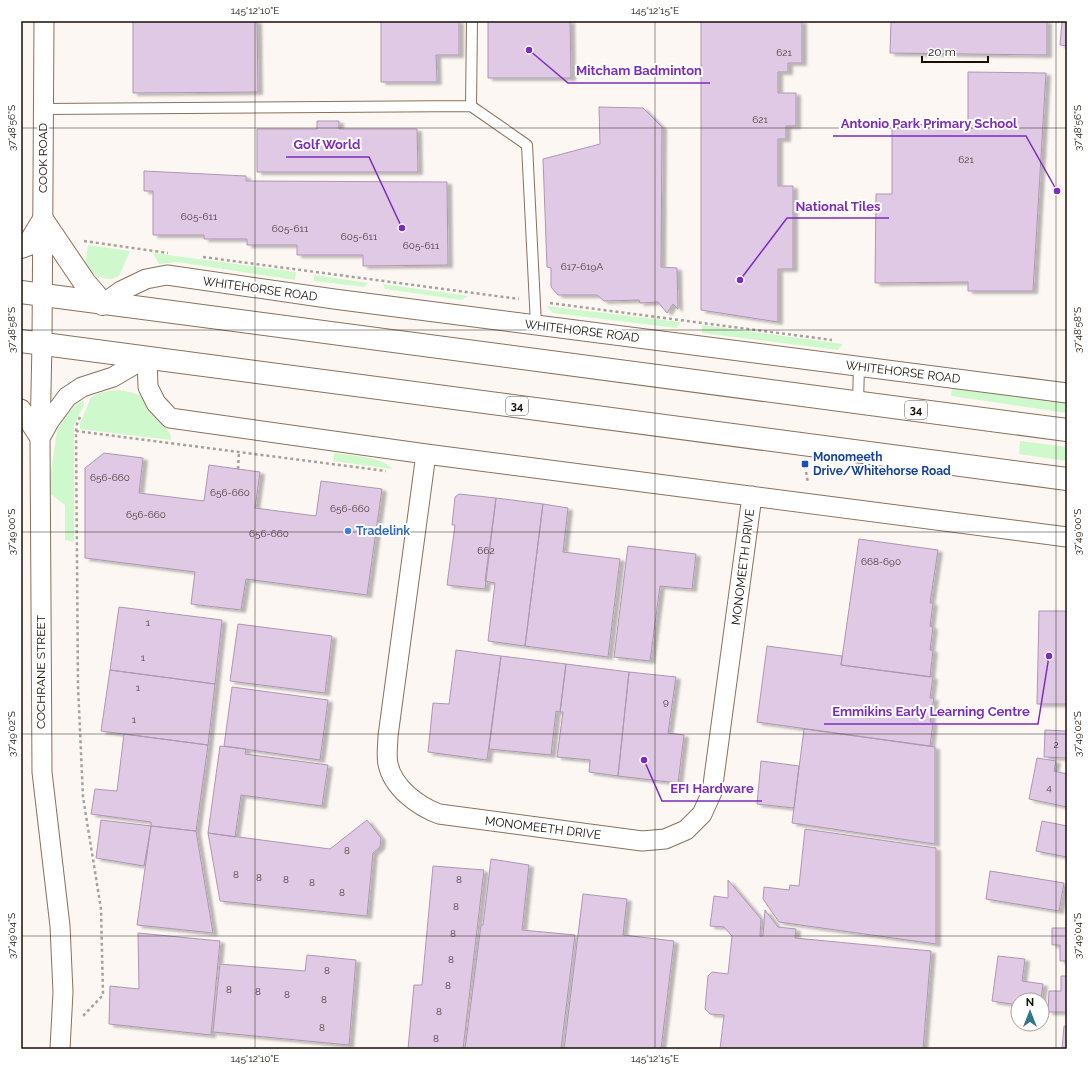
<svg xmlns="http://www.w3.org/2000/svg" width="1088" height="1070" viewBox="0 0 1088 1070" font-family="Raleway,sans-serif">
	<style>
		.green { fill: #cff8cd }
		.building { fill: #e0c9e4; stroke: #ad97b1; filter: url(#shadow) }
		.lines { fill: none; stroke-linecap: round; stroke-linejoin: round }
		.service-casing { stroke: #89715c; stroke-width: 12 }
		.minor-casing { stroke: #89715c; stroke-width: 21 }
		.trunk-casing { stroke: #89715c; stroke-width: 24 }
		.path { stroke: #a7a09b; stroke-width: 2.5; stroke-dasharray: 3 3; stroke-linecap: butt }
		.service { stroke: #fff; stroke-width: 10 }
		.minor { stroke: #fff; stroke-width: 19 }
		.trunk { stroke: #fff; stroke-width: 22 }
		.ticks { fill: none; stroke: #180f07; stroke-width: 1; stroke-opacity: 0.45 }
		.transit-dot { fill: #1a4fb4; stroke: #fff; stroke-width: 1.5 }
		.shop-dot { fill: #3f7fe0; stroke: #fff; stroke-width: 1.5 }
		.labels { text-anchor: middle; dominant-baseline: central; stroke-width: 4; stroke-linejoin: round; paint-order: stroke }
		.number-label { font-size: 10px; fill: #4a3e3e }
		.shield { fill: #fff; stroke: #5d5751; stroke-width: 1 }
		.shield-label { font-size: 11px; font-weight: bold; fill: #180f07 }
		.street-label { font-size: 12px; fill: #180f07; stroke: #fff }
		.transit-label { font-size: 12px; font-weight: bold; fill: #164399; stroke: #fff; text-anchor: start }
		.shop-label { font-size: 12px; font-weight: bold; fill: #366cbe; stroke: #fff; text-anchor: start }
		.leader { fill: none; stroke: #7b2cbf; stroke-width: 1.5 }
		.callout-dot { fill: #7b2cbf; stroke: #fff; stroke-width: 1.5 }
		.callout-label { font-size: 13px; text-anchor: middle; font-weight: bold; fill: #7b2cbf; stroke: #fff; stroke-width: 4; stroke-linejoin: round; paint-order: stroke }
		.neatline { fill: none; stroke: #180f07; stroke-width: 1.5 }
		.ticks-label { font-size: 10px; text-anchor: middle; fill: #180f07 }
	</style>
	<defs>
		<filter id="shadow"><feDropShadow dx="4.5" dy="2.5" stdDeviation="1" flood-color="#0004"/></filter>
	</defs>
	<rect width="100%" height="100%" fill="#fdf7f3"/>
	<path class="green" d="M88,245L130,251L119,276C107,283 93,276 85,266Z
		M153,253L296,272L295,280L177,262L159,264Z
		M314,275L368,283L364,287L314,281Z
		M383,284L468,296L462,300L385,289Z
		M546,306L680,322L677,328L553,313Z
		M702,325L843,344L838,350L702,333Z
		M952,388L1067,403V413L951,396Z
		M119,390L130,392L139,395L147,403L170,433L171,440L80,429V424L91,397L103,392Z
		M83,400L84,405L74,425V542L65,540V505L48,492L57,431L63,420L69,412L75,406Z
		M1020,441L1067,447V461L1019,454Z
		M334,453C348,455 384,457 392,469L333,461Z"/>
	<path class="building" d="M133,21H257L258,92L133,93Z
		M381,21H459V55H436L437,82H381Z
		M488,21H570L571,78H488Z
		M701,21H802V63H788V72H778V93H796V126H786V139H778V186H793V269H778V322L701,310Z
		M891,21H1047V55L890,53Z
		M1062,21H1067V46L1060,45Z
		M968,72L1046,73L1033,291H968V282L875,283L876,194H892V125L968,124Z
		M599,107L643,108L662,127L661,267L677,268L678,309L673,304L667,313L658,302L640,303L639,300L604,301L597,295H558L551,287V268L547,267L543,159L600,144Z
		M317,121H339V129H417L418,172H257V129H317Z
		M144,171L246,176V181L447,182L448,265L363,266V255H297V245H247V239H204V235H153V191H144Z
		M104,453L143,458L139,493L204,501L209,465L260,472L255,508L316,516L321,481L382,489L367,595L246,579L241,610L191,604L195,572L85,558V468Z
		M459,494L496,498L485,589L447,585L455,525H452L455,497Z
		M496,498L543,504L525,646L488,641L495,583L485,581Z
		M543,504L568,508L563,552L620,559L608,657L525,646Z
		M859,539L938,550L930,603H933L930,626L933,627L930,650H933L930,677L841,665Z
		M628,546L696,554L692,589L660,586L650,661L614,657Z
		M119,607L222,620L215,684L110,670Z
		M1039,611H1067V704H1037Z
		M238,624L332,636L325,693L230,681Z
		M767,646L842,656L841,665L933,677L930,698H934L930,722H933L930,746L757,722Z
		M456,650L501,656L487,760L428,752L433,703L449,704Z
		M501,656L566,664L560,712L556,711L551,755L489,749Z
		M566,664L629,672L618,776L589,772L590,760L557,757L563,712H560Z
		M110,670L215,684L208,745L101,731Z
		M629,672L676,677L668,733L684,735L678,783L618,776Z
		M232,687L328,700L320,760L224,746Z
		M804,729L935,747V844L792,823Z
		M1045,730L1067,731V758L1044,757Z
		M124,734L208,745L196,831L151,826V822L91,814L95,789L117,791Z
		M220,746L246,749L245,754L328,765L322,806L241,795L235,837L208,833Z
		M1037,758L1056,761L1054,771L1067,774V807L1029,799Z
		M761,761L799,766L794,808L757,804Z
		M101,820L151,826L144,866L96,858Z
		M367,820L381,838L380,847L373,853L367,916L220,901L208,833L330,849Z
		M1042,821L1067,826V857L1036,851Z
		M151,826L196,831L213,933L137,925Z
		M805,829L936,848V944L779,922L763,899L764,887L789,890L790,885L799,886Z
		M491,859L529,865L522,930L575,935L561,1049H465L481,925H483Z
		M433,866L484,870L463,1049H408L414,985H422Z
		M990,871L1064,883L1059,911L986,899Z
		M728,880L761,919L760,936H763L765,910L778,927L796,929L795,938L931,951L923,1049H720L724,1015L710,1014L705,1009L708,976L712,972L728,974L732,936L724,927L710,926L714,896L728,898Z
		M583,894L627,899L623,935L674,941L661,1049H564Z
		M1052,928H1067V961H1060V945H1052Z
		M138,933L220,941L211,1035L109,1024L110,986L139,989Z
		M307,955L356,960L349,1045L213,1032L220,964L305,971Z
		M998,956L1025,959L1022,981L1043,984L1041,1000H1018V1005L992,1001Z
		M1061,976H1067V1012H1048L1049,991H1061Z
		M1064,1026L1067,1027V1049H1062Z"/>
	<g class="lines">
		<g class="service-casing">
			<path id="service" d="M471,106L472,21
				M44,109L471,106L527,145L536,325
				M858,402L859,367"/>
		</g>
		<g class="minor-casing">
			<path id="minor" d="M44,21L42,343L40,438L42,772L60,926L63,992L60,1049
				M103,304L121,291L146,279L167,275L334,299L1067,393
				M21,409L40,438L50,420L67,397L82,387L113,377L147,357L148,387L156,403L170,418L426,454L1067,537
				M426,454L388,736C388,744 386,755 388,764C393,788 418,806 439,814L642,841L665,839L686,830L702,814L712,792L752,496"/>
		</g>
		<g class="trunk-casing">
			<path id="trunk" d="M21,247L29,244L43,221L85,283L103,304
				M21,292L1067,430
				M21,341L1067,479"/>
		</g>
		<path class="path" d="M84,241L168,253
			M203,257L519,299
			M550,303L832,340
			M80,417L77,424L76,431L78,686L83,797L101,909L103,995L83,1016
			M76,431L386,471
			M805,466L808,483
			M238,469L239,452"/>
		<use href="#service" class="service"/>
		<use href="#minor" class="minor"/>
		<use href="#trunk" class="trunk"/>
	</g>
	<path class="ticks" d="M255,21V1049M655,21V1049M1056,21V1049M21,128H1067M21,330H1067M21,532H1067M21,734H1067M21,936H1067"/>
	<rect class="transit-dot" x="801" y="460" width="8" height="8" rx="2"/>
	<circle class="shop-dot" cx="348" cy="531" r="4"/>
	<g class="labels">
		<g class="number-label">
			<text x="784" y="52">621</text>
			<text x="760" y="119">621</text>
			<text x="966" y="159">621</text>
			<text x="199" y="216">605-611</text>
			<text x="290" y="228">605-611</text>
			<text x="359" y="236">605-611</text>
			<text x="421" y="245">605-611</text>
			<text x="582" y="266">617-619A</text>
			<text x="110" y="477">656-660</text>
			<text x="230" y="492">656-660</text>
			<text x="350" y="508">656-660</text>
			<text x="146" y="514">656-660</text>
			<text x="269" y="533">656-660</text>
			<text x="486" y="550">662</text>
			<text x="881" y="561">668-690</text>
			<text x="148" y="622">1</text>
			<text x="143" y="657">1</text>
			<text x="138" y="687">1</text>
			<text x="666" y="701">9</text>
			<text x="134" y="719">1</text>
			<text x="1056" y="744">2</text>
			<text x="1049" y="787">4</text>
			<text x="347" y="850">8</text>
			<text x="236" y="874">8</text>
			<text x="259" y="877">8</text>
			<text x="286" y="879">8</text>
			<text x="459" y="879">8</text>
			<text x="312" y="882">8</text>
			<text x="342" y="892">8</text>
			<text x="456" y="906">8</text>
			<text x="453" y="933">8</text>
			<text x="451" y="959">8</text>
			<text x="327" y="970">8</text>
			<text x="448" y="985">8</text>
			<text x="229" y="989">8</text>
			<text x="258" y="991">8</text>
			<text x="287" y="994">8</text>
			<text x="324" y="999">8</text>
			<text x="439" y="1011">8</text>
			<text x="322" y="1027">8</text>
			<text x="436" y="1038">8</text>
		</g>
		<g class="shield">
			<rect x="506" y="397" width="22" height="18" rx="3"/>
			<rect x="905" y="401" width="22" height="18" rx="3"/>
		</g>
		<g class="shield-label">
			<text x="517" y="406">34</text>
			<text x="916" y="410">34</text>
		</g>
		<g class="street-label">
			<text transform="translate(43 158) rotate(-90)">COOK ROAD</text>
			<text transform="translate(260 289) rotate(8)">WHITEHORSE ROAD</text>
			<text transform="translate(582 331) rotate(7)">WHITEHORSE ROAD</text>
			<text transform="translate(903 372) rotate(7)">WHITEHORSE ROAD</text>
			<text transform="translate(743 567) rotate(-83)">MONOMEETH DRIVE</text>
			<text transform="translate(41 672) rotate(-90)">COCHRANE STREET</text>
			<text transform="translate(543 828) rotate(7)">MONOMEETH DRIVE</text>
		</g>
		<g class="transit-label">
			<text x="813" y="457">Monomeeth<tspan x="813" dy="14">Drive/Whitehorse Road</tspan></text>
		</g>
		<g class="shop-label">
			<text x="356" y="531">Tradelink</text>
		</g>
	</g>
	<path class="leader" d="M529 50L568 83H710M1057 191L1026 136H833M402 228L369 157H286M740 280L787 218H889M1049 656L1038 724H824M644 760L662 801H762"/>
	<g class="callout-dot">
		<circle cx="529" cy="50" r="4"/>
		<circle cx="1057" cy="191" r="4"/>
		<circle cx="402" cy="228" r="4"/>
		<circle cx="740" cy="280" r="4"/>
		<circle cx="1049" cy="656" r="4"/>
		<circle cx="644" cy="760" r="4"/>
	</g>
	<g class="callout-label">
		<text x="639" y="75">Mitcham Badminton</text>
		<text x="929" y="128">Antonio Park Primary School</text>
		<text x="327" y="149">Golf World</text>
		<text x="838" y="211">National Tiles</text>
		<text x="931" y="716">Emmikins Early Learning Centre</text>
		<text x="712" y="793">EFI Hardware</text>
	</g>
	<rect width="1088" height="1070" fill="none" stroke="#ffffff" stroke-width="44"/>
	<g transform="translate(1030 1012)"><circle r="19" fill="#ffffff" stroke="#a39f9c"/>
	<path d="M0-3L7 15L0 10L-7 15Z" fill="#347588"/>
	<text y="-6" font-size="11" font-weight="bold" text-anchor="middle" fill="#180f07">N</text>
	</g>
	<path d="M922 56v6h66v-6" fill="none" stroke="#180f07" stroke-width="2"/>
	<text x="928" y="56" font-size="12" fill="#180f07" stroke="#ffffff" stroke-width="3" paint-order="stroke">20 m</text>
	<rect x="22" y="22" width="1044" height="1026" class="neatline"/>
	<g class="ticks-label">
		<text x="255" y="14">145°12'10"E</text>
		<text x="655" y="14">145°12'15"E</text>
		<text transform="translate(11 128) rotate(-90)" y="4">37°48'56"S</text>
		<text transform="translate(1077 128) rotate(-90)" y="4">37°48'56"S</text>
		<text transform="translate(11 330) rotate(-90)" y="4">37°48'58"S</text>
		<text transform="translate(1077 330) rotate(-90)" y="4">37°48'58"S</text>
		<text transform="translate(11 532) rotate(-90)" y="4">37°49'00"S</text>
		<text transform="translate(1077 532) rotate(-90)" y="4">37°49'00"S</text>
		<text transform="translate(11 734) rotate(-90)" y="4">37°49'02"S</text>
		<text transform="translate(1077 734) rotate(-90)" y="4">37°49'02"S</text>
		<text transform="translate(11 936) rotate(-90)" y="4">37°49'04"S</text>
		<text transform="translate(1077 936) rotate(-90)" y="4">37°49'04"S</text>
		<text x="255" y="1062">145°12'10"E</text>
		<text x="655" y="1062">145°12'15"E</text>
	</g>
</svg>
